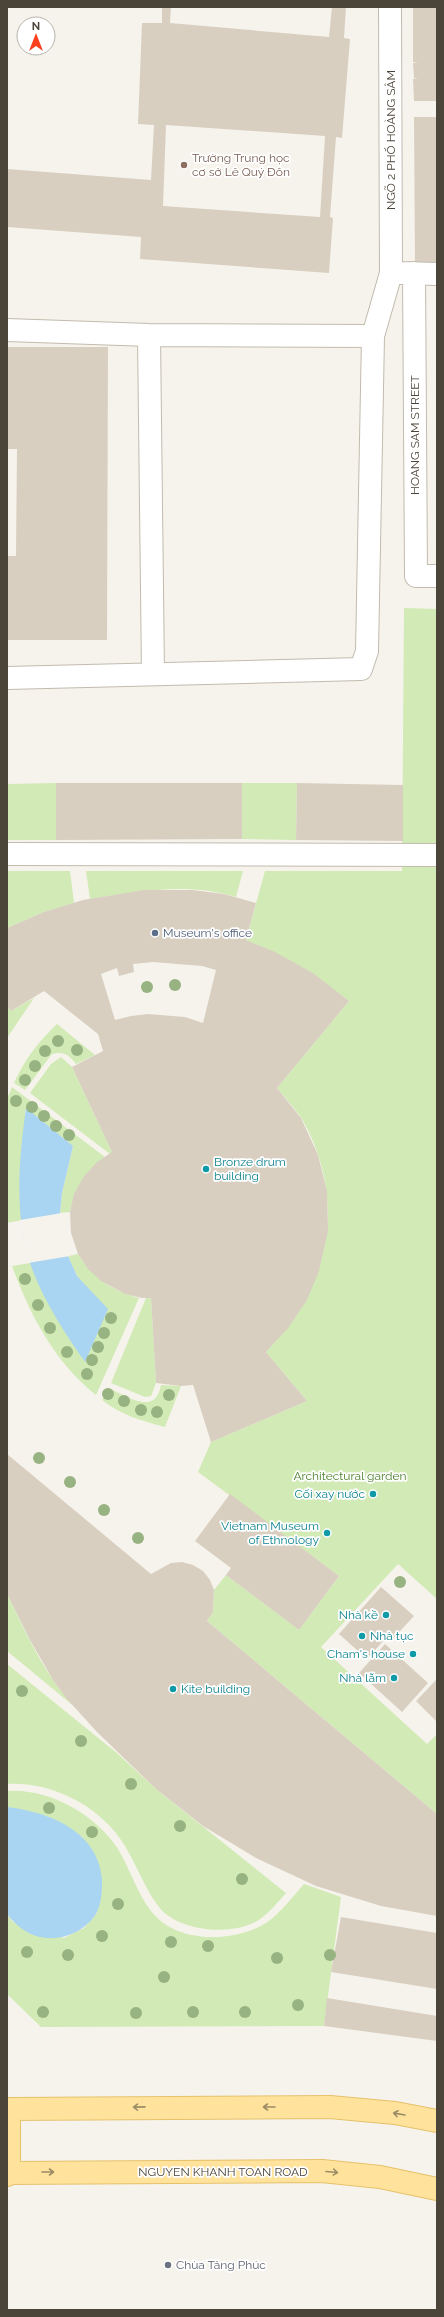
<svg xmlns="http://www.w3.org/2000/svg" width="444" height="2317" viewBox="0 0 444 2317" font-family="Raleway,sans-serif">
	<style>
		.green { fill: #d2eab5 }
		.water { fill: #a9d4f2 }
		.pier { fill: #f6f3ec }
		.building { fill: #d8cfc1; fill-rule: evenodd }
		.lines { fill: none; stroke-linecap: round; stroke-linejoin: round }
		.minor-casing { stroke: #c2bbae; stroke-width: 24 }
		.major-casing { stroke: #e6c16a; stroke-width: 24 }
		.minor { stroke: #fff; stroke-width: 22 }
		.major { stroke: #ffe39c; stroke-width: 22 }
		.tree { fill: #97b381 }
		.oneway { stroke: #9c8c66 }
		.education-dot { fill: #8d6e63; stroke: #fff; stroke-width: 1.5 }
		.service-dot { fill: #5c6f8a; stroke: #fff; stroke-width: 1.5 }
		.culture-dot { fill: #0f9aa8; stroke: #fff; stroke-width: 1.5 }
		.worship-dot { fill: #6b7280; stroke: #fff; stroke-width: 1.5 }
		.labels { text-anchor: middle; dominant-baseline: central; stroke-width: 3.5; stroke-linejoin: round; paint-order: stroke }
		.street-label { font-size: 12px; fill: #4b4439; stroke: #fff }
		.education-label { font-size: 12px; fill: #785e54; stroke: #fff; text-anchor: start }
		.service-label { font-size: 12px; fill: #4e5e75; stroke: #fff; text-anchor: start }
		.culture-label { font-size: 12px; fill: #0d838f; stroke: #fff; text-anchor: end }
		.park-label { font-size: 12px; fill: #4a7f2a; stroke: #fff }
		.worship-label { font-size: 12px; fill: #5b616d; stroke: #fff; text-anchor: start }
	</style>
	<rect width="100%" height="100%" fill="#f6f3ec"/>
	<path class="green" d="M404,608L437,609V1599L398,1564L321,1647L427,1744L437,1734V1814L207,1621L213,1612L214,1590L226,1575L299,1630L339,1576L198,1472L211,1442L307,1401L266,1352C330,1287 348,1200 302,1119C295,1108 285,1098 277,1088L349,1001C316,976 284,956 246,940L265,871H402Z
		M56,783V840H7V784Z
		M242,783H297L296,840L242,839Z
		M7,871H70L74,903L44,912L7,928Z
		M86,871H243L236,897C189,882 138,891 90,899Z
		M34,998L7,1038V1006L11,1011Z
		M57,1024L95,1055L76,1064C69,1055 64,1051 52,1054L25,1090L14,1083C25,1059 38,1042 57,1024Z
		M61,1057L72,1067L112,1152L110,1154L30,1093L51,1064Z
		M12,1087L105,1157C85,1170 76,1189 70,1212L60,1213L62,1193L73,1146L26,1109L21,1160L22,1220L7,1223V1099Z
		M78,1254C93,1278 112,1291 139,1298L96,1395C54,1361 31,1317 12,1266L30,1263L57,1318L85,1361L91,1293L77,1276L68,1256Z
		M146,1298H151L156,1383L151,1396L145,1397L111,1383Z
		M161,1385L181,1386L165,1427C142,1421 121,1415 102,1400L108,1388C128,1396 155,1417 161,1385Z
		M7,1594C26,1633 45,1676 76,1708L7,1651Z
		M7,1664L118,1754L156,1789L286,1893C278,1902 269,1913 260,1919C235,1937 178,1932 159,1907C145,1889 137,1866 125,1846C102,1807 52,1781 7,1784Z
		M7,1791C49,1788 95,1814 118,1849C130,1869 137,1893 151,1911C176,1944 234,1943 266,1923C280,1914 293,1896 304,1884L341,1897L324,2026L41,2027L7,1994V1914L13,1922L64,1938L84,1928L97,1913L83,1838C55,1816 41,1813 7,1807Z"/>
	<path class="water" d="M26,1108L73,1146L62,1193L60,1213L68,1256L77,1276L108,1309L85,1362C64,1332 42,1298 30,1263C14,1215 19,1158 26,1108Z
		M7,1807C49,1812 98,1831 102,1879C102,1891 102,1900 97,1912C93,1920 84,1928 76,1932C50,1945 24,1937 7,1914Z"/>
	<path class="pier" d="M62,1213L70,1256L28,1263L20,1220Z"/>
	<path class="building" d="M162,7H171L170,23L329,37L332,7H346L344,38L350,39L342,138L336,137L330,217L333,218L329,273L140,259L141,237L7,227V169L151,180L154,125L138,124L142,23H162ZM166,125L325,136L320,217L163,206Z
		M413,7H437V101H414L413,79L418,78H414L413,63L418,62H413Z
		M414,117H437V264H415Z
		M7,347H108L107,640H7V556H16L17,449H7Z
		M56,783H242V839L56,840Z
		M297,783L403,785V841L296,840Z
		M144,890H193L224,894L256,903L246,940L275,952L313,973L349,1001L277,1088L301,1118L318,1155L327,1191L328,1231L319,1271L307,1300L288,1328L266,1352L307,1401L211,1442L193,1385L181,1386L156,1383L151,1298H142L125,1294L101,1281L88,1269L78,1254L71,1233L70,1212L74,1194L84,1176L97,1162L112,1152L72,1067L103,1051L98,1034L44,991L11,1011L7,1006V928L44,912L83,900ZM153,962L202,966L216,970L203,1023L185,1017L148,1014L131,1016L115,1020L101,974L117,968L119,976L134,972L133,964Z
		M7,1454L151,1574L171,1563L182,1562L193,1565L203,1571L210,1580L214,1590L213,1612L207,1621L437,1814V1916L381,1906L316,1886L256,1858L203,1826L156,1789L97,1732L67,1699L53,1680L30,1640L7,1594Z
		M230,1494L339,1576L299,1630L226,1575L231,1568L195,1541Z
		M381,1587L414,1616L390,1642L386,1638L367,1659L339,1634Z
		M385,1644L428,1683L402,1712L359,1673Z
		M437,1679V1722L416,1701Z
		M341,1917L437,1933V1989L331,1972Z
		M327,1998L437,2016V2041L324,2026Z"/>
	<g class="lines">
		<g class="minor-casing">
			<path id="minor" d="M401,273L437,274
				M414,273L416,576H437
				M7,330L149,335L373,336
				M149,335L153,674
				M7,678L361,669L367,651L373,336L391,273L390,7
				M7,854L436,855"/>
		</g>
		<g class="major-casing">
			<path id="major" d="M7,2109L330,2107L395,2113L437,2121
				M7,2173L322,2171L380,2177L437,2189
				M7,2175L9,2173V2109"/>
		</g>
		<use href="#minor" class="minor"/>
		<use href="#major" class="major"/>
	</g>
	<g class="tree">
		<circle cx="175" cy="985" r="6"/>
		<circle cx="147" cy="987" r="6"/>
		<circle cx="58" cy="1041" r="6"/>
		<circle cx="77" cy="1050" r="6"/>
		<circle cx="45" cy="1051" r="6"/>
		<circle cx="35" cy="1066" r="6"/>
		<circle cx="25" cy="1080" r="6"/>
		<circle cx="16" cy="1101" r="6"/>
		<circle cx="32" cy="1107" r="6"/>
		<circle cx="44" cy="1116" r="6"/>
		<circle cx="56" cy="1126" r="6"/>
		<circle cx="69" cy="1135" r="6"/>
		<circle cx="25" cy="1279" r="6"/>
		<circle cx="38" cy="1305" r="6"/>
		<circle cx="111" cy="1318" r="6"/>
		<circle cx="50" cy="1328" r="6"/>
		<circle cx="104" cy="1333" r="6"/>
		<circle cx="98" cy="1347" r="6"/>
		<circle cx="67" cy="1352" r="6"/>
		<circle cx="92" cy="1360" r="6"/>
		<circle cx="87" cy="1374" r="6"/>
		<circle cx="108" cy="1394" r="6"/>
		<circle cx="169" cy="1395" r="6"/>
		<circle cx="124" cy="1401" r="6"/>
		<circle cx="141" cy="1410" r="6"/>
		<circle cx="157" cy="1412" r="6"/>
		<circle cx="39" cy="1458" r="6"/>
		<circle cx="70" cy="1482" r="6"/>
		<circle cx="104" cy="1510" r="6"/>
		<circle cx="138" cy="1538" r="6"/>
		<circle cx="400" cy="1582" r="6"/>
		<circle cx="22" cy="1691" r="6"/>
		<circle cx="81" cy="1741" r="6"/>
		<circle cx="131" cy="1784" r="6"/>
		<circle cx="49" cy="1808" r="6"/>
		<circle cx="180" cy="1826" r="6"/>
		<circle cx="92" cy="1832" r="6"/>
		<circle cx="242" cy="1879" r="6"/>
		<circle cx="118" cy="1904" r="6"/>
		<circle cx="102" cy="1936" r="6"/>
		<circle cx="171" cy="1942" r="6"/>
		<circle cx="208" cy="1946" r="6"/>
		<circle cx="27" cy="1952" r="6"/>
		<circle cx="68" cy="1955" r="6"/>
		<circle cx="330" cy="1955" r="6"/>
		<circle cx="277" cy="1958" r="6"/>
		<circle cx="164" cy="1977" r="6"/>
		<circle cx="298" cy="2005" r="6"/>
		<circle cx="43" cy="2012" r="6"/>
		<circle cx="193" cy="2012" r="6"/>
		<circle cx="245" cy="2012" r="6"/>
		<circle cx="136" cy="2013" r="6"/>
	</g>
	<defs><path id="oneway-shaft" d="M-6 0H5M1.5-3L5.5 0L1.5 3" fill="none" stroke-width="1.6" stroke-linecap="round" stroke-linejoin="round"/></defs>
	<g class="oneway">
		<use href="#oneway-shaft" transform="translate(139 2107) rotate(179)"/>
		<use href="#oneway-shaft" transform="translate(269 2107) rotate(180)"/>
		<use href="#oneway-shaft" transform="translate(399 2114) rotate(-170)"/>
		<use href="#oneway-shaft" transform="translate(48 2172)"/>
		<use href="#oneway-shaft" transform="translate(332 2172) rotate(5)"/>
	</g>
	<circle class="education-dot" cx="184" cy="165" r="4"/>
	<circle class="service-dot" cx="155" cy="933" r="4"/>
	<g class="culture-dot">
		<circle cx="206" cy="1169" r="4"/>
		<circle cx="373" cy="1494" r="4"/>
		<circle cx="327" cy="1533" r="4"/>
		<circle cx="386" cy="1615" r="4"/>
		<circle cx="362" cy="1636" r="4"/>
		<circle cx="413" cy="1654" r="4"/>
		<circle cx="394" cy="1678" r="4"/>
		<circle cx="173" cy="1689" r="4"/>
	</g>
	<circle class="worship-dot" cx="168" cy="2265" r="4"/>
	<g class="labels">
		<g class="street-label">
			<text transform="translate(391 140) rotate(-90)">NGÕ 2 PHỐ HOÀNG SÂM</text>
			<text transform="translate(415 435) rotate(-90)">HOANG SAM STREET</text>
			<text x="223" y="2172">NGUYEN KHANH TOAN ROAD</text>
		</g>
		<g class="education-label">
			<text x="192" y="158">Trường Trung học<tspan x="192" dy="14">cơ sở Lê Quý Đôn</tspan></text>
		</g>
		<g class="service-label">
			<text x="163" y="933">Museum's office</text>
		</g>
		<g class="culture-label">
			<text x="214" y="1162" text-anchor="start">Bronze drum<tspan x="214" dy="14">building</tspan></text>
			<text x="365" y="1494">Cối xay nước</text>
			<text x="319" y="1526">Vietnam Museum<tspan x="319" dy="14">of Ethnology</tspan></text>
			<text x="378" y="1615">Nhà kề</text>
			<text x="370" y="1636" text-anchor="start">Nhà tục</text>
			<text x="405" y="1654">Cham's house</text>
			<text x="386" y="1678">Nhà lẫm</text>
			<text x="181" y="1689" text-anchor="start">Kite building</text>
		</g>
		<g class="park-label">
			<text x="350" y="1476">Architectural garden</text>
		</g>
		<g class="worship-label">
			<text x="176" y="2265">Chùa Tăng Phúc</text>
		</g>
	</g>
	<rect width="444" height="2317" fill="none" stroke="#4b4439" stroke-width="16"/>
	<g transform="translate(36 36)"><circle r="19" fill="#ffffff" stroke="#b7b4b0"/>
	<path d="M0-3L7 15L0 10L-7 15Z" fill="#fc3f1d"/>
	<text y="-6" font-size="11" font-weight="bold" text-anchor="middle" fill="#4b4439">N</text>
	</g>
</svg>
